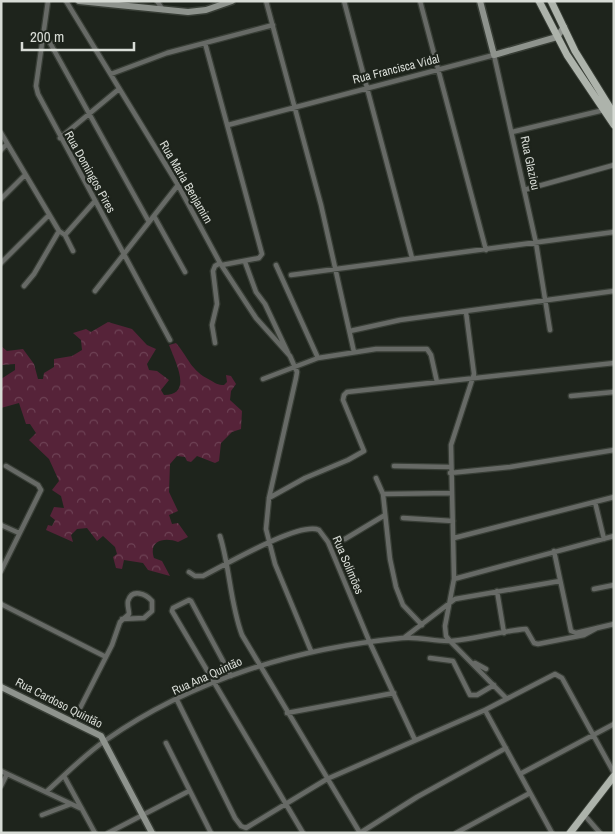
<svg xmlns="http://www.w3.org/2000/svg" width="615" height="834" viewBox="0 0 615 834" font-family="'Archivo Narrow',sans-serif">
	<style>
		.forest { fill: url(#forest-crowns) }
		.lines { fill: none; stroke-linecap: round; stroke-linejoin: round }
		.street-casing { stroke: #383e36; stroke-width: 7 }
		.secondary-casing { stroke: #383e36; stroke-width: 9 }
		.primary-casing { stroke: #383e36; stroke-width: 9 }
		.street { stroke: #676a66; stroke-width: 4.5 }
		.secondary { stroke: #8e938d; stroke-width: 6 }
		.primary { stroke: #adb3ab; stroke-width: 7 }
		.labels { text-anchor: middle; dominant-baseline: central; stroke-width: 4.5; stroke-linejoin: round; paint-order: stroke }
		.street-label { font-size: 12px; fill: #d8dcd6; stroke: #1e241c }
	</style>
	<defs>
		<pattern id="forest-crowns" width="20" height="18" patternUnits="userSpaceOnUse" patternTransform="scale(1.25)"><rect width="20" height="18" fill="#562339"/><path d="M2 6a3 3 0 1 1 6 0M12 15a3 3 0 1 1 6 0" fill="none" stroke="#6e4255"/></pattern>
	</defs>
	<rect width="100%" height="100%" fill="#1e241c"/>
	<path class="forest" d="M108,322L132,329L147,345L156,349L147,364L149,370L157,371L169,380L161,390L164,395C193,395 176,363 169,345L176,343C189,358 190,370 210,380C215,383 218,385 224,385L227,382L226,375L231,376L236,384L231,391L230,400L242,411L241,429L232,432L221,443L219,461L215,463L197,456L191,462L187,461L185,457L177,456L170,464L169,492L178,511L169,515L172,524L178,523L188,537L178,542C165,537 148,540 154,558L162,561L170,576L148,570L143,563L124,560L122,569L116,568L113,557L117,554L115,547L103,536L97,541L87,528L77,529L71,535L73,542L46,530L48,525L52,526L55,520L50,516L54,507L64,508L61,496L52,490L59,481L49,459L29,440L36,433L30,424H26L19,403L1,408V379L15,370V364L1,365V346L7,351L23,349L34,364L38,379H43L44,373L54,367V359L72,356L82,350L81,340L73,333L86,329L91,332Z"/>
	<g class="lines">
		<g class="street-casing">
			<path id="street" d="M48,1L36,86L38,94L170,340
				M66,1L178,185L220,263L256,318L290,356L297,372L296,378L269,498L266,529L275,564L311,651
				M157,1L163,10
				M266,1L321,205L354,352
				M344,1L412,258
				M420,1L486,250
				M44,32L149,222
				M205,43L262,254L259,258L222,265
				M111,74L167,53L273,25
				M228,125L494,55L536,243L550,330
				M512,132L604,110
				M1,133L59,231L65,235
				M60,138L119,89
				M1,150L7,144
				M524,190L614,165
				M1,199L25,175
				M154,216L185,272
				M65,235L95,201
				M65,235L73,251
				M245,262L256,292L265,304L288,353
				M1,263L49,215
				M276,265L318,358
				M291,275L614,232
				M24,286L34,274L59,231
				M95,291L178,185
				M466,312L474,374L451,445L454,579L445,626L446,636L450,641L506,698
				M350,331L400,320L614,291
				M215,343L212,325L217,304L213,271L215,266L220,263
				M263,379L318,358L376,349H427L431,355L437,382
				M571,396L614,392
				M394,466L450,467
				M450,473L510,467L614,450
				M376,478L383,494L390,559L396,587L403,605L422,625
				M383,494L452,493
				M269,498L305,478L348,460L364,451L343,400L344,395L347,392L614,363
				M595,502L604,539
				M403,518L453,521
				M1,525L19,533
				M220,536C230,568 230,603 242,635L360,833
				M454,538L614,497
				M345,539L385,515
				M554,551L571,631L576,633L614,624
				M1,571L41,490L38,485L6,466
				M189,572L195,576H203C225,565 300,521 319,530L328,542L370,643L415,740
				M454,579L614,536
				M594,589L614,585
				M497,591L504,633
				M1,604L106,657
				M405,637L455,599L560,581
				M430,658L453,661L470,695H477L494,685
				M475,663L486,669
				M231,676L191,601L189,600L173,608L172,611L303,833
				M177,700L235,818L241,826L246,828L327,779L485,710L555,674L562,678L614,773
				M485,710L552,833
				M287,713L394,693
				M73,722L112,645L120,622L129,614C129,610 127,605 128,601C132,588 146,594 152,601V611L144,618L122,619
				M166,743L211,833
				M1,771L82,809
				M520,774L614,724
				M64,776L95,833
				M1,786L7,774
				M46,792C65,775 84,755 106,740C193,679 298,648 402,638C419,636 435,642 451,641C476,639 501,631 526,629L534,643L538,644L584,635L597,628
				M42,815L71,804
				M587,818L600,833
				M108,833L189,791
				M360,833L417,797L506,748
				M456,833L530,793"/>
		</g>
		<g class="secondary-casing">
			<path id="secondary" d="M79,1L188,12L206,10L232,1
				M480,1L494,55L557,37L564,27
				M1,687L101,736L152,833"/>
		</g>
		<g class="primary-casing">
			<path id="primary" d="M539,1L567,55L614,125
				M551,1L575,51L614,114
				M570,833L614,776"/>
		</g>
		<use href="#street" class="street"/>
		<use href="#secondary" class="secondary"/>
		<use href="#primary" class="primary"/>
	</g>
	<g class="labels">
		<g class="street-label">
			<text transform="translate(396 69) rotate(-14)">Rua Francisca Vidal</text>
			<text transform="translate(530 163) rotate(78)">Rua Glaziou</text>
			<text transform="translate(90 172) rotate(61)">Rua Domingos Pires</text>
			<text transform="translate(186 182) rotate(60)">Rua Maria Benjamim</text>
			<text transform="translate(348 565) rotate(67)">Rua Solimões</text>
			<text transform="translate(207 676) rotate(-24)">Rua Ana Quintão</text>
			<text transform="translate(59 703) rotate(27)">Rua Cardoso Quintão</text>
		</g>
	</g>
	<rect width="615" height="834" fill="none" stroke="#d8dcd6" stroke-width="5"/>
	<path d="M22 42v8h112v-8" fill="none" stroke="#d8dcd6" stroke-width="2.5"/>
	<text x="30" y="42" font-size="15" fill="#d8dcd6" stroke="#1e241c" stroke-width="4" paint-order="stroke">200 m</text>
</svg>
